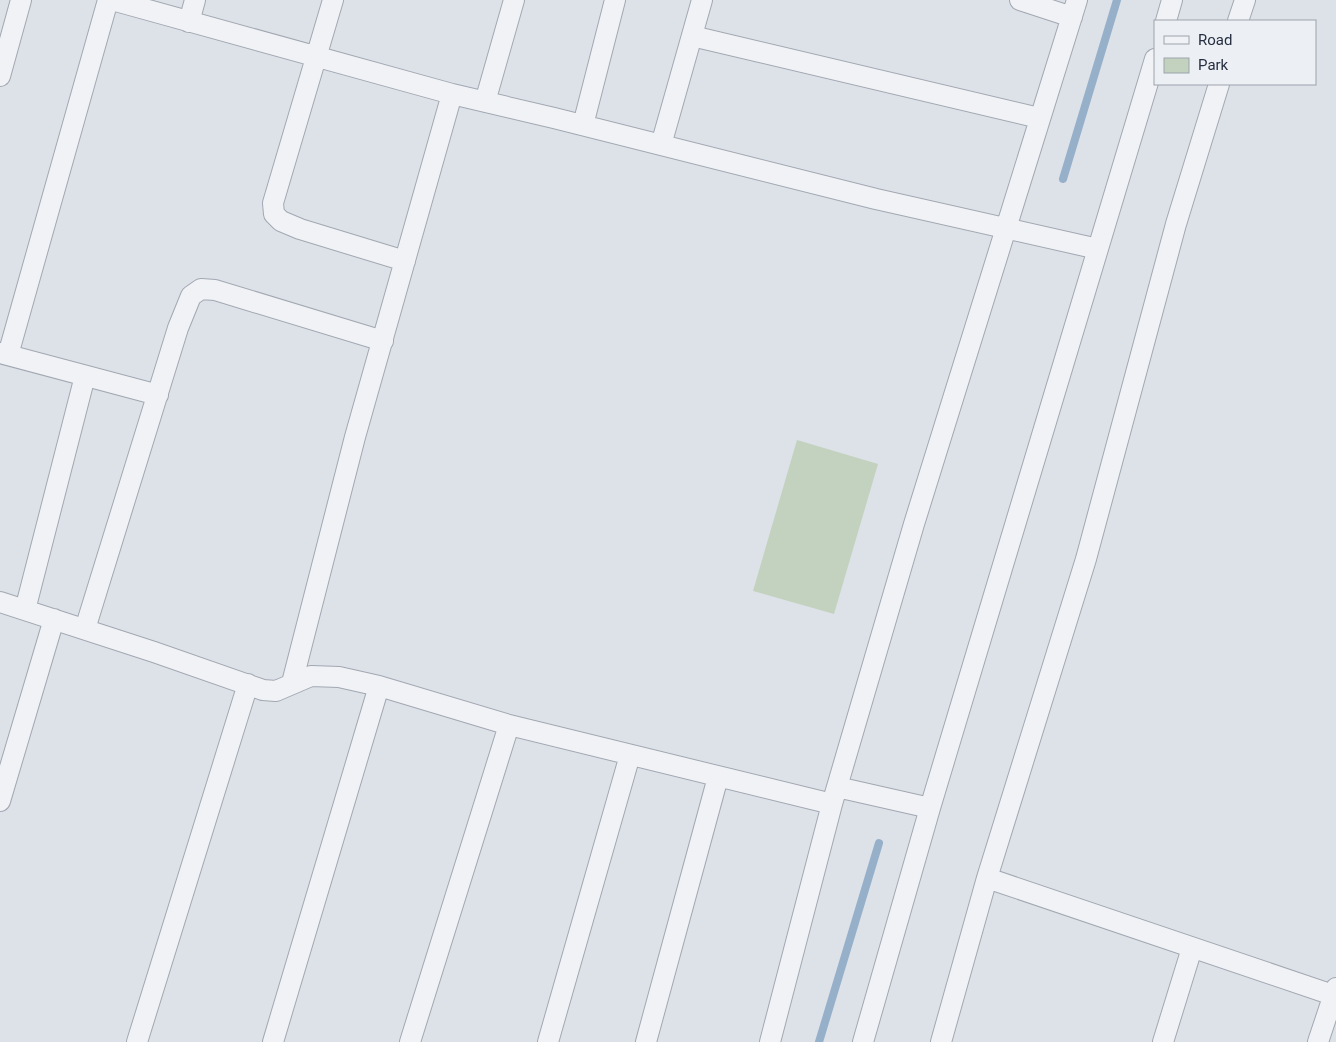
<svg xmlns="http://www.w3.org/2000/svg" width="1336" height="1042" viewBox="0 0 1336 1042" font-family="Roboto,sans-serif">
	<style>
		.green { fill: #c3d2be }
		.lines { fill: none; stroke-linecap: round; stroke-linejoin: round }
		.stream { stroke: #96b0ca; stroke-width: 8 }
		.street-casing { stroke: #a2a8b2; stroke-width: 22 }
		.street { stroke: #f0f2f6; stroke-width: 20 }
	</style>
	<rect width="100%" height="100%" fill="#dde1e8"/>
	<path class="green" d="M797,440L878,464L834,614L753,591Z"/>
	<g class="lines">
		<path class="stream" d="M1063,179L1117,0
			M819,1042L879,843"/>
		<g class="street-casing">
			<path id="street" d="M112,0L452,94L554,118L876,199L1098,249
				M333,0L273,203L274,214L281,221L300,229L405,261
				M1020,0L1072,17
				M1166,21L1172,0
				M1238,21L1245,0
				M189,22L195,0
				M692,36L1039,118
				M0,76L21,0
				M485,102L514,0
				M583,125L615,0
				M661,145L702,0
				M0,353L158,395
				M8,355L108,0
				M0,602L154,652L263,690L276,691L311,676L339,677L379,686L509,725L832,804
				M25,610L85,376
				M85,629L178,328L191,296L201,289L215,290L383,341
				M292,683L355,437L452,94
				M837,787L930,808
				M0,801L54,619
				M987,878L1333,995
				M137,1042L248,684
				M273,1042L379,686
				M410,1042L509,725
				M548,1042L630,755
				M646,1042L718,777
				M770,1042L832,804L914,524L1077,0
				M863,1042L930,808L1155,59
				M941,1042L987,878L1086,559L1176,224L1219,84
				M1163,1042L1192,948
				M1318,1042L1336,988"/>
		</g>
		<use href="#street" class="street"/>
	</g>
	<rect x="1154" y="20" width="162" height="65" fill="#ecf0f5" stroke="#9da3ac"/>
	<rect x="1164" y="36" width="25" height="8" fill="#f0f2f6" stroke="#9da3ac"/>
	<text x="1198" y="45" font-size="15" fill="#262f3f">Road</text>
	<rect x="1164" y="58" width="25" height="15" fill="#c3d2be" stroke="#9da3ac"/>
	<text x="1198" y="70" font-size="15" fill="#262f3f">Park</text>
</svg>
